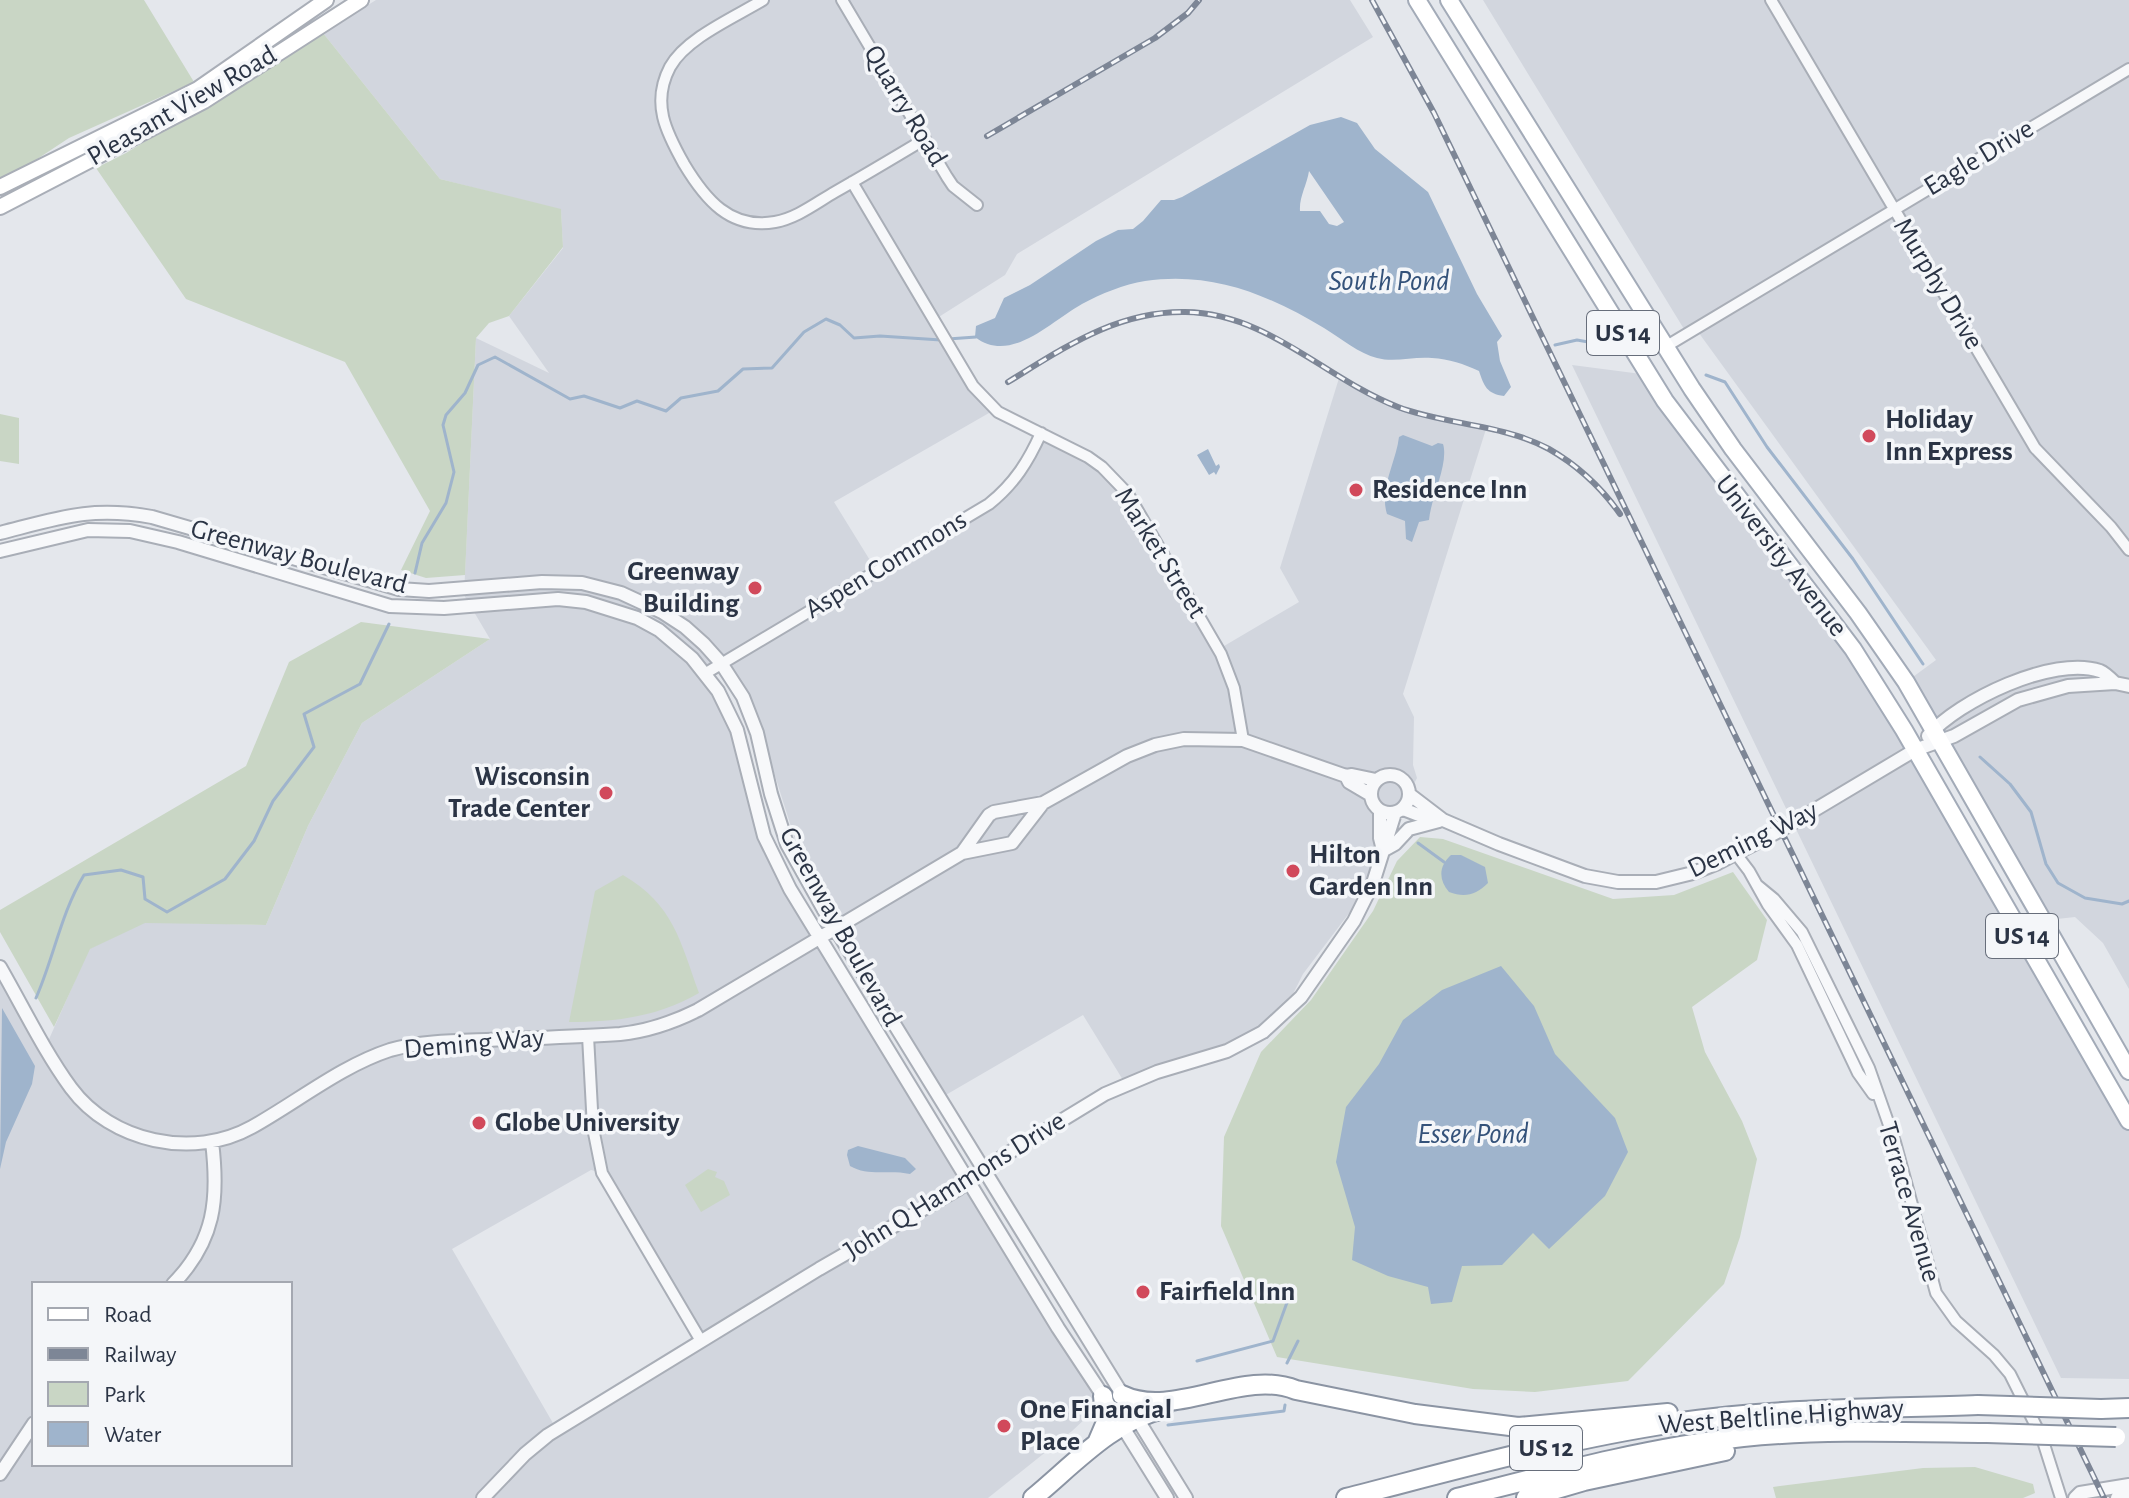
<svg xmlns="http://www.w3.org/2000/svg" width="2129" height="1498" viewBox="0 0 2129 1498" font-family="'Alegreya Sans',sans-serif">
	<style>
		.built { fill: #d2d6de; fill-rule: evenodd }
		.green { fill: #c9d6c5 }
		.water { fill: #9fb4cc; fill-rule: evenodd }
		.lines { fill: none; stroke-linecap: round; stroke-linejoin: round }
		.stream { stroke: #9fb4cc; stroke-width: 3 }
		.minor-casing { stroke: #a9aeb7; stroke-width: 14 }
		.tertiary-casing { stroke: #a9aeb7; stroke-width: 16 }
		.secondary-casing { stroke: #a9aeb7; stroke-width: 18 }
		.primary-casing { stroke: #a3abb8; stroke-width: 20 }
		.motorway-casing { stroke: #8b94a3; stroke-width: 22 }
		.minor { stroke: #f7f8fa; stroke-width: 10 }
		.tertiary { stroke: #f7f8fa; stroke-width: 12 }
		.secondary { stroke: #fff; stroke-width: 14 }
		.primary { stroke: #fff; stroke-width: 16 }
		.motorway { stroke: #fff; stroke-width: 18 }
		.rail-casing { stroke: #7d8696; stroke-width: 6 }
		.rail { stroke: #f4f6f9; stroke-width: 3; stroke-dasharray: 9; stroke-linecap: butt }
		.motorway-bridge-casing { stroke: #8b94a3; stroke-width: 22; stroke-linecap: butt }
		.motorway-bridge { stroke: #fff; stroke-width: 18 }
		.poi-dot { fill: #d1495b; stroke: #f4f6f9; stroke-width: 3 }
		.labels { text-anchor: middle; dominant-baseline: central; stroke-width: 7; stroke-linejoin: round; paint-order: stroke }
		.shield { fill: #f4f6f9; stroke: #676e7b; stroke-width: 2 }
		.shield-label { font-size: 26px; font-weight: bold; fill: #2b3445 }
		.street-label { font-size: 28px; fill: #2b3445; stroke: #f4f6f9 }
		.poi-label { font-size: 28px; font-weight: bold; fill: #2b3445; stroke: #f4f6f9; text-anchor: start }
		.water-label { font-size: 30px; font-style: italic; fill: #34527a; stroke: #f4f6f9 }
	</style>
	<rect width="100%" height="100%" fill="#e4e7ec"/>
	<path class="built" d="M376,0H1350L1373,37L1017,254L1005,275L934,320L960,366L998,412L989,413L834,502L876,570L985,508L1044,435L1115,477L1219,649L1299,602L1280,568L1340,375L1395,406L1486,429L1403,694L1414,717L1413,765L1417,778L1374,861L1356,904L1303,974L1291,998L1270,1021L1212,1053L1123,1080L1083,1015L944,1096L818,891L799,852L759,725L727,663L706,673L727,708L764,836L914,1107L957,1160L1100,1405L1072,1431L988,1498H0V967L46,1046L89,949L145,922L266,925L308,826L362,723L490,639L464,595L476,338L549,373L509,316L563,248L561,210L440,179L323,33ZM591,1170L602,1173L701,1341L557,1430L452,1249ZM34,1284H290V1464H34Z
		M1483,0H2129V989L2103,943L2075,917L2048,920L1906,682L1936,660L1696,329L1687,334Z
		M1572,365L1649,375L1779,553L1915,750L2030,967L2129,1122V1379L2061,1378Z"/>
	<path class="green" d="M0,0H144L194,82L69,138L19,171L0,180Z
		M323,33L440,179L561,209L563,247L509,316L489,323L476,338L465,575L426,578L401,570L430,511L345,362L186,299L96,168L126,153Z
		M0,414L19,418V464L0,461Z
		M361,622L490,639L362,723L308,826L266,925L145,923L90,949L54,1027L0,932V910L246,766L289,662Z
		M1420,837L1443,839L1613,899L1674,895L1733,872L1767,920L1757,960L1692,1007L1705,1052L1742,1121L1757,1159L1740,1237L1724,1284L1628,1381L1535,1392L1473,1389L1277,1357L1221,1226L1224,1137L1261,1052L1311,1000L1373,911L1397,861Z
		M623,875C674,905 680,941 699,993C658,1017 615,1022 569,1022L595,891Z
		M708,1169L717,1172L715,1177L724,1181L730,1195L701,1212L685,1185Z
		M1975,1467L2033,1484L2035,1493L2023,1498H1776L1773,1487L1923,1468Z"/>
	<path class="water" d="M1341,117L1357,123L1375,149L1428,192L1477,294L1502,336L1497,342L1500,361L1511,387L1504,396C1487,394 1484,386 1479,371C1464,364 1449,359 1432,358C1414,356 1395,363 1377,358C1360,354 1340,338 1324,328C1269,295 1212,271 1145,281C1124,284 1101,294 1082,304C1051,321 1011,365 975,337L976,326L995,318L1004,298L1030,285L1096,241L1118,230L1133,229L1143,221L1161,200H1174L1182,197L1310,125ZM1309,171L1344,222L1337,226L1329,224L1320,211H1300C1299,197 1307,185 1309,171Z
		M1403,435L1432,446L1438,443L1443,444C1449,463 1431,497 1429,520L1419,522L1412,542L1406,539L1405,521L1387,514C1379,489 1396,462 1399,437Z
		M1208,449L1216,466L1219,464L1220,467L1216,475L1214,472L1209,475L1197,455Z
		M1451,855H1461L1485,867L1488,883C1476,895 1465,898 1449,892C1438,879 1439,866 1451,855Z
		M1501,966L1534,1006L1555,1054L1615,1118L1628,1152L1605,1196L1549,1249L1533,1233L1502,1265L1462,1266L1452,1302L1431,1304L1428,1287L1388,1276L1352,1260L1355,1227L1336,1162L1346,1107L1379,1064L1403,1020L1442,990Z
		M2,1008L35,1066L32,1084L6,1142L0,1169Z
		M858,1146L905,1158L916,1169L910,1174C889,1169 869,1177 850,1166L847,1155L848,1150Z"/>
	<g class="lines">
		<path class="stream" d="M948,339L976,337
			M1555,345L1577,340L1605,345
			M1706,375L1725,382L1767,447L1853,559L1923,664
			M415,573L422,543L446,503L454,472L443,425L446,415L465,393L478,365L495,357L570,399L584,396L620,408L637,401L666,411L681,398L718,391L743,369L772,368L804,332L826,319L840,325L854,338L880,336L941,340
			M1980,757L2010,784L2031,812L2046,864L2058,883L2085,898L2122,904L2129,901
			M1418,843L1444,862
			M36,998C54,957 61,913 84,875L121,870L143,877L145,899L167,912L225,879L254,841L273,801L314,747L304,714L360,684L389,624
			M1197,1361L1273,1341L1293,1286
			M1287,1363L1298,1341
			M1168,1425L1284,1411L1285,1405"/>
		<g class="minor-casing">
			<path id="minor" d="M763,0C735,17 686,38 670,67C651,103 666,132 684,164C705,199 730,230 775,222C797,218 816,203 835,192C865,175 895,157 925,139
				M842,0L947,177L953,186L977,205
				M1771,0L2035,448L2111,527L2129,550
				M852,182L973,386L998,412L1088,457L1102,467L1128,494L1221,654L1234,688L1243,740
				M1665,347L2129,69
				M706,673L989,504C1014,484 1028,462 1041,433
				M1736,854L1749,871L1768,905L1797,945L1858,1073L1873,1094
				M1757,885L1774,899L1802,932L1869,1068L1895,1142L1936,1293L1956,1321L1994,1355L2010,1374L2042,1438L2061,1498
				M588,1036L593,1128L602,1173L701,1341"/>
		</g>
		<g class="tertiary-casing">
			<path id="tertiary" d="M0,533C59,518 91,506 152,517L399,589L429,591L542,582L582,583L621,593L662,612L685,627L704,644L721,663L743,697L757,733L771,794L787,844L824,910L1186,1498
				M0,551L88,530L130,531L178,542L390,606L444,608L558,599L586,602L637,618L659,630L692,658L718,691L737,730L764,836L790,889L1058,1328L1111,1408L1167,1498
				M1928,736C1958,701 2053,655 2100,671C2105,673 2111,679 2115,683
				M1371 794a19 19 0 1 1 38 0a19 19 0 1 1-38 0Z
				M1346,776L1349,782L1371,795
				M1409,794L1443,820
				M1403,809L1429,819L1443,820L1499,844L1585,876L1618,882H1656L1693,873L1718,863L1781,830L1915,750L1954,736L2018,700L2068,686L2115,683L2129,686
				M1380,811V838L1383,850
				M1386,849L1395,844L1409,829L1439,821
				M962,853L989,815L994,812L1043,803L1127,756L1155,745L1184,739L1243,740L1346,776L1352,775L1376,780
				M0,967C23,1007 44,1051 71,1088C111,1142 193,1160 252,1127C297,1102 341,1066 390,1050C421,1041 454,1041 487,1040C531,1038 576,1037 620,1034C649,1031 672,1023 698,1010L962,853L1012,843L1043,803
				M173,1284C215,1241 219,1199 212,1142
				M0,1474L34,1423
				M483,1498L525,1454L548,1435L819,1269L958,1189L1005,1155L1105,1094L1157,1072L1227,1051L1263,1032L1301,997L1354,921L1373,883L1395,813
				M2075,1498L2080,1493L2129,1485
				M2117,1498L2129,1496"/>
		</g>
		<g class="secondary-casing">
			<path id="secondary" d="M0,187L198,89L326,0
				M0,207L204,101L361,0"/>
		</g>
		<g class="primary-casing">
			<path id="primary" d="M1417,0L1665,401L1853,649L1904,730L2129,1121
				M1449,0L1692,389L1733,449L1858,613L1906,682L2129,1071"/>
		</g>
		<g class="motorway-casing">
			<path id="motorway" d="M1122,1395C1173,1420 1243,1368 1296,1390L1415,1414L1518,1427L1668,1413
				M2101,1409L2129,1408
				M1097,1443L1106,1422L1103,1396
				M1033,1498C1072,1466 1112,1421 1163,1409
				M1346,1498C1448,1472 1551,1443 1655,1426C1762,1408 1871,1409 1978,1405
				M1457,1498C1551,1474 1646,1448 1743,1437C1823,1429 1906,1432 1987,1433
				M1526,1498L1584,1481L1725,1451"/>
		</g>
		<use href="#minor" class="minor"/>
		<use href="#tertiary" class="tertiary"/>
		<use href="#secondary" class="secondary"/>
		<use href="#primary" class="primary"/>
		<use href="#motorway" class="motorway"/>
		<g class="rail-casing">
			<path id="rail" d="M1372,0L1434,113L2104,1498
				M987,136L1155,38L1188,13L1199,0
				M1008,382C1064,348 1116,311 1185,312C1268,313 1324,378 1398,407C1446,425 1503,424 1549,449C1577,465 1601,487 1620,514"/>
		</g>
		<use href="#rail" class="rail"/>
		<g class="motorway-bridge-casing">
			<path id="motorway-bridge" d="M1978,1405L2101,1409
				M1987,1433L2116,1437"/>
		</g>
		<use href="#motorway-bridge" class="motorway-bridge"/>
	</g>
	<g class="poi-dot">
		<circle cx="1869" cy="436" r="8"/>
		<circle cx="1356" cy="490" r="8"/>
		<circle cx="755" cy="588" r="8"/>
		<circle cx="606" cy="793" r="8"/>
		<circle cx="1293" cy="871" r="8"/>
		<circle cx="479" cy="1123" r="8"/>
		<circle cx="1143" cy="1292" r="8"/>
		<circle cx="1004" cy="1426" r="8"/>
	</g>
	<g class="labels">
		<g class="shield">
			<rect x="1587" y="311" width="72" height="44" rx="6"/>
			<rect x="1986" y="914" width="72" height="44" rx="6"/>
			<rect x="1510" y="1426" width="72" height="44" rx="6"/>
		</g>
		<g class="shield-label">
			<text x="1623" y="333">US 14</text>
			<text x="2022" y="936">US 14</text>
			<text x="1546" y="1448">US 12</text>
		</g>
		<g class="street-label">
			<text transform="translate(182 106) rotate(-30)">Pleasant View Road</text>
			<text transform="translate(905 106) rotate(59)">Quarry Road</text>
			<text transform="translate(1979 158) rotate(-31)">Eagle Drive</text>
			<text transform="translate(1938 284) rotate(59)">Murphy Drive</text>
			<text transform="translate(1160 553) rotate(58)">Market Street</text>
			<text transform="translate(1781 556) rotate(52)">University Avenue</text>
			<text transform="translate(299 557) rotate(15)">Greenway Boulevard</text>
			<text transform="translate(886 565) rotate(-31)">Aspen Commons</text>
			<text transform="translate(1753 840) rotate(-26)">Deming Way</text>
			<text transform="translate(840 927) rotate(61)">Greenway Boulevard</text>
			<text transform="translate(474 1044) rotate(-5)">Deming Way</text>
			<text transform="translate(955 1186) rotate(-32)">John Q Hammons Drive</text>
			<text transform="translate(1909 1202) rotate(74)">Terrace Avenue</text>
			<text transform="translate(1781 1417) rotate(-4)">West Beltline Highway</text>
		</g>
		<g class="poi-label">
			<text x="1885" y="420">Holiday<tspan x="1885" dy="32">Inn Express</tspan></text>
			<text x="1372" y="490">Residence Inn</text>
			<text x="739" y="572" text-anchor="end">Greenway<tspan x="739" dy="32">Building</tspan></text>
			<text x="590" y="777" text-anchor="end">Wisconsin<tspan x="590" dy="32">Trade Center</tspan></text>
			<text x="1309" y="855">Hilton<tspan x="1309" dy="32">Garden Inn</tspan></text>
			<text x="495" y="1123">Globe University</text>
			<text x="1159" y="1292">Fairfield Inn</text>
			<text x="1020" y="1410">One Financial<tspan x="1020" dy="32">Place</tspan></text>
		</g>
		<g class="water-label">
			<text x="1389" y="281">South Pond</text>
			<text x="1473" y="1134">Esser Pond</text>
		</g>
	</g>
	<rect x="32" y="1282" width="260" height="184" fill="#f4f6f9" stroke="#a4a8b1" stroke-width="2"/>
	<rect x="48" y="1308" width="40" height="12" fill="#ffffff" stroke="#a4a8b1" stroke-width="2"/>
	<text x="104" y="1322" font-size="24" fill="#2b3445">Road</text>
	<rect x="48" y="1348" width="40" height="12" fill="#7d8696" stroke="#a4a8b1" stroke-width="2"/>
	<text x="104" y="1362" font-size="24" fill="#2b3445">Railway</text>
	<rect x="48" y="1382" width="40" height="24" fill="#c9d6c5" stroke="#a4a8b1" stroke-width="2"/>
	<text x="104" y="1402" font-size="24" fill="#2b3445">Park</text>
	<rect x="48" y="1422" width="40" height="24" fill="#9fb4cc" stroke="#a4a8b1" stroke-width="2"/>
	<text x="104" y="1442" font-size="24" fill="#2b3445">Water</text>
</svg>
